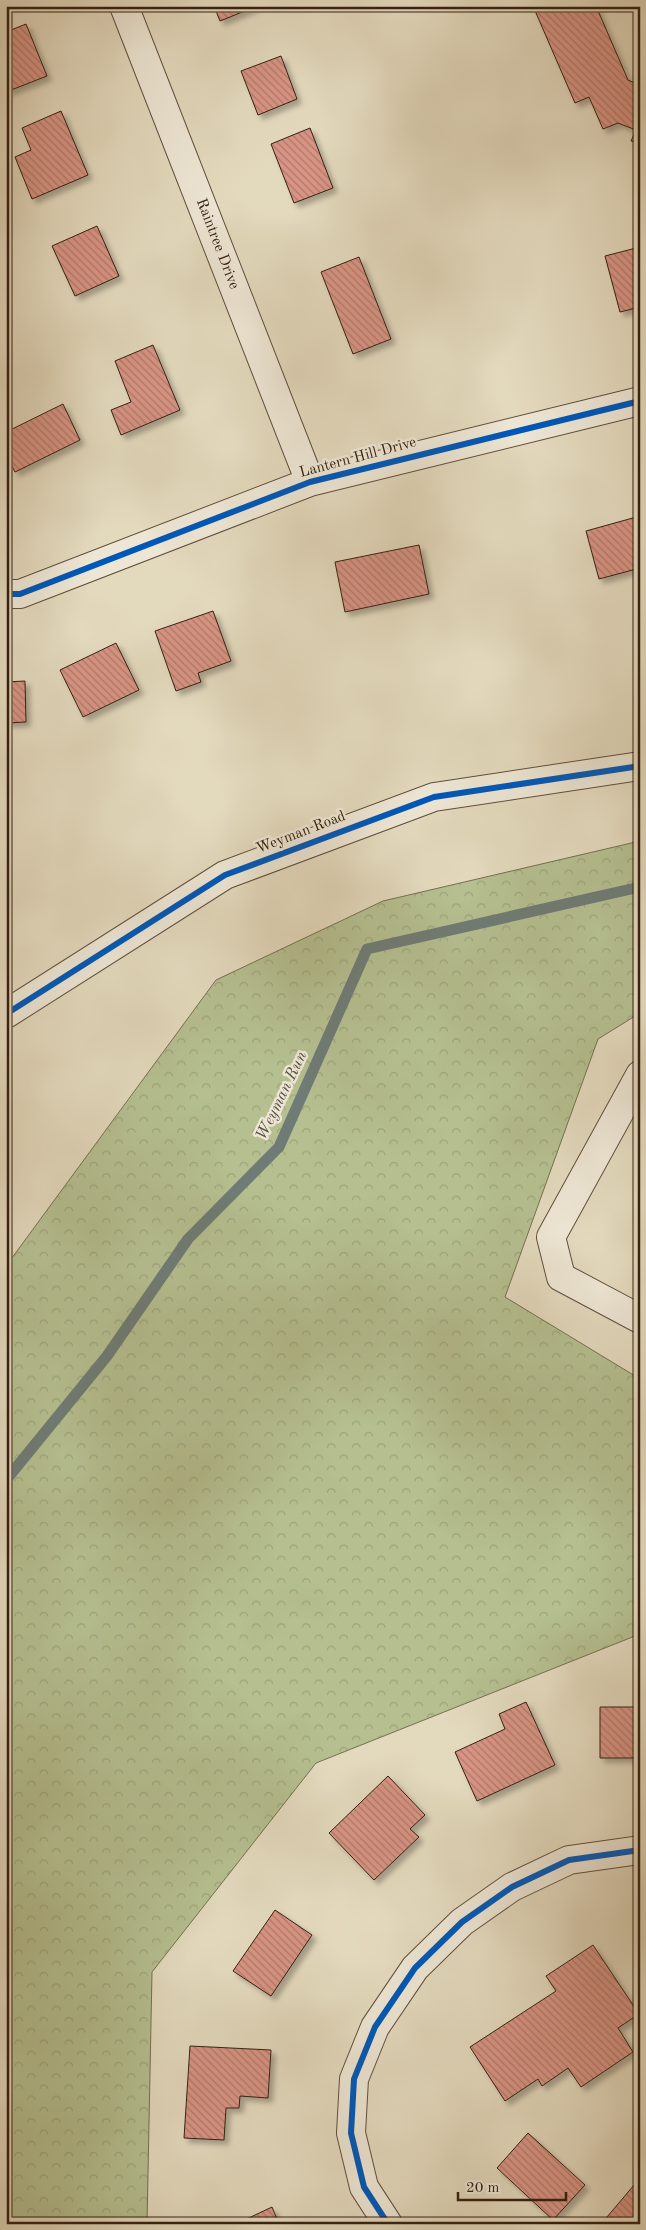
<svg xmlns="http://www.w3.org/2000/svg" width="646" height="2230" viewBox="0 0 646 2230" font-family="'Old Standard TT',serif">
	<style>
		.forest { fill: url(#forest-crowns); stroke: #747050 }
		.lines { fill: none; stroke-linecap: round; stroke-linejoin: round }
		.stream { stroke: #6f7c76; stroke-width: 11 }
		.building { fill: url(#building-back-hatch); stroke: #342011; filter: url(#shadow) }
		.minor-casing { stroke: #604e3c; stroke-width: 30 }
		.minor { stroke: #ede6d4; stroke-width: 28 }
		.cycleway-casing { stroke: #ede6d4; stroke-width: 9 }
		.cycleway { stroke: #0057b8; stroke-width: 6 }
		.labels { text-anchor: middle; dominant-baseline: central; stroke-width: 5; stroke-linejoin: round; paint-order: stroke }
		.street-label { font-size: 15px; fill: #342011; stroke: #ede6d4 }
		.water-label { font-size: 16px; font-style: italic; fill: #524e43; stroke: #ede6d4 }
	</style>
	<defs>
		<pattern id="forest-crowns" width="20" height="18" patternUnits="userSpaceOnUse" patternTransform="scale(1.25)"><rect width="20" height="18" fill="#b5bf90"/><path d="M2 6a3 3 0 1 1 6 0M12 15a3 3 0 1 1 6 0" fill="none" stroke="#9ca47b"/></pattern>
		<pattern id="building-back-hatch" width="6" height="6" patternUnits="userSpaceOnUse" patternTransform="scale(1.25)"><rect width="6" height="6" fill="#d89484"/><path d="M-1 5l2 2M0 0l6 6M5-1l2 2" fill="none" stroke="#b0786b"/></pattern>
		<filter id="shadow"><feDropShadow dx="4.5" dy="4.5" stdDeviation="2.5" flood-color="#0004"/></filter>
	</defs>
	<rect width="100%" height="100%" fill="#e3d9bd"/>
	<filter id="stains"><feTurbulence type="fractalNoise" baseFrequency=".004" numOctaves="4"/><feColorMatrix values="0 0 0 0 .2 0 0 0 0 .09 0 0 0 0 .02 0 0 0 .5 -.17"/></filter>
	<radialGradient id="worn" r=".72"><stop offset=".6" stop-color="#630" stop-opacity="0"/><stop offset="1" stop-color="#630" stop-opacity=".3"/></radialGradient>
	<path class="forest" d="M640,841V1013L598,1039L505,1297L640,1379V1634L316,1763L152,1972L147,2224H6V1266L216,980L383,901Z"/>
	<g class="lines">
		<path class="stream" d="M6,1480L107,1356L188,1239L279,1147L367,949L640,887"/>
	</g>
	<path class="building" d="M214,6H257L220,21Z
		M533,6H596L628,80L640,85V144L631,141L636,130L618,123L603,129L589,97L575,103Z
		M26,24L47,76L6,92V32Z
		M281,56L297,99L258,115L241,71Z
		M61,111L88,175L32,199L15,157L31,150L22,128Z
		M310,128L333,188L294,203L271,144Z
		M97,226L119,276L75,296L52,246Z
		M640,247V307L620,312L605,256Z
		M359,257L391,339L353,354L321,272Z
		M153,345L180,410L121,435L111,410L131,402L115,361Z
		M63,404L80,440L15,472L6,455V432Z
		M640,516V568L599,579L586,531Z
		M419,545L429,594L345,612L335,562Z
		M213,611L231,661L198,673L201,682L176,691L155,631Z
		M116,643L139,690L83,717L60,670Z
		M25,681L26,722L6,723V682Z
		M526,1702L555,1765L477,1801L455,1752L505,1729L499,1714Z
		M600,1707H640V1758H600Z
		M388,1776L425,1815L410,1829L419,1837L374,1880L329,1833Z
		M275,1910L312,1935L271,1996L233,1971Z
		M593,1945L639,2014L618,2028L633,2052L581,2087L568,2068L542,2086L538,2079L505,2101L470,2047L556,1991L546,1976Z
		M190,2046L271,2050L268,2098L240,2096L239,2108H226L224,2140L184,2138Z
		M528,2133L585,2185L553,2220L497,2168Z
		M640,2178V2224H601Z
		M272,2207L279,2224H236Z"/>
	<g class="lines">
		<g class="minor-casing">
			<path id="minor" d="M124,6L310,482
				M6,594H20L310,482L640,401
				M6,1014L225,875L434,797L640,766
				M640,1075L551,1237L561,1277L640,1319
				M388,2224L364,2187L351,2133L354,2079L375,2027L415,1968L462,1922L512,1887L569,1860L640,1850"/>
		</g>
		<use href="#minor" class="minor"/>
		<g class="cycleway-casing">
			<path id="cycleway" d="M6,594H20L310,482L640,401
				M6,1014L225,875L434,797L640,766
				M388,2224L364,2187L351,2133L354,2079L375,2027L415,1968L462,1922L512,1887L569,1860L640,1850"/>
		</g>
		<use href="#cycleway" class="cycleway"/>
	</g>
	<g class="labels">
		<g class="street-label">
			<text transform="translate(217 244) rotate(69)">Raintree Drive</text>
			<text transform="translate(358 458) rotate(-15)">Lantern Hill Drive</text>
			<text transform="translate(301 833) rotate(-21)">Weyman Road</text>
		</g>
		<g class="water-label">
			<text transform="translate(282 1096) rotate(-64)">Weyman Run</text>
		</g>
	</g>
	<rect width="646" height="2230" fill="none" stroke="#e3d9bd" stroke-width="25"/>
	<rect x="8" y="8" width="631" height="2215" fill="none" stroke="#342011" stroke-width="2.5"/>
	<rect x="12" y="12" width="621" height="2205" fill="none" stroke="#342011"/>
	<path d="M458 2192v8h108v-8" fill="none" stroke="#342011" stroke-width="2.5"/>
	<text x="466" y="2192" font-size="15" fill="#342011" stroke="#ede6d4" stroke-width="4" paint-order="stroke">20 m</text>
	<rect width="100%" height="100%" filter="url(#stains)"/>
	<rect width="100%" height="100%" fill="url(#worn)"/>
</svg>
